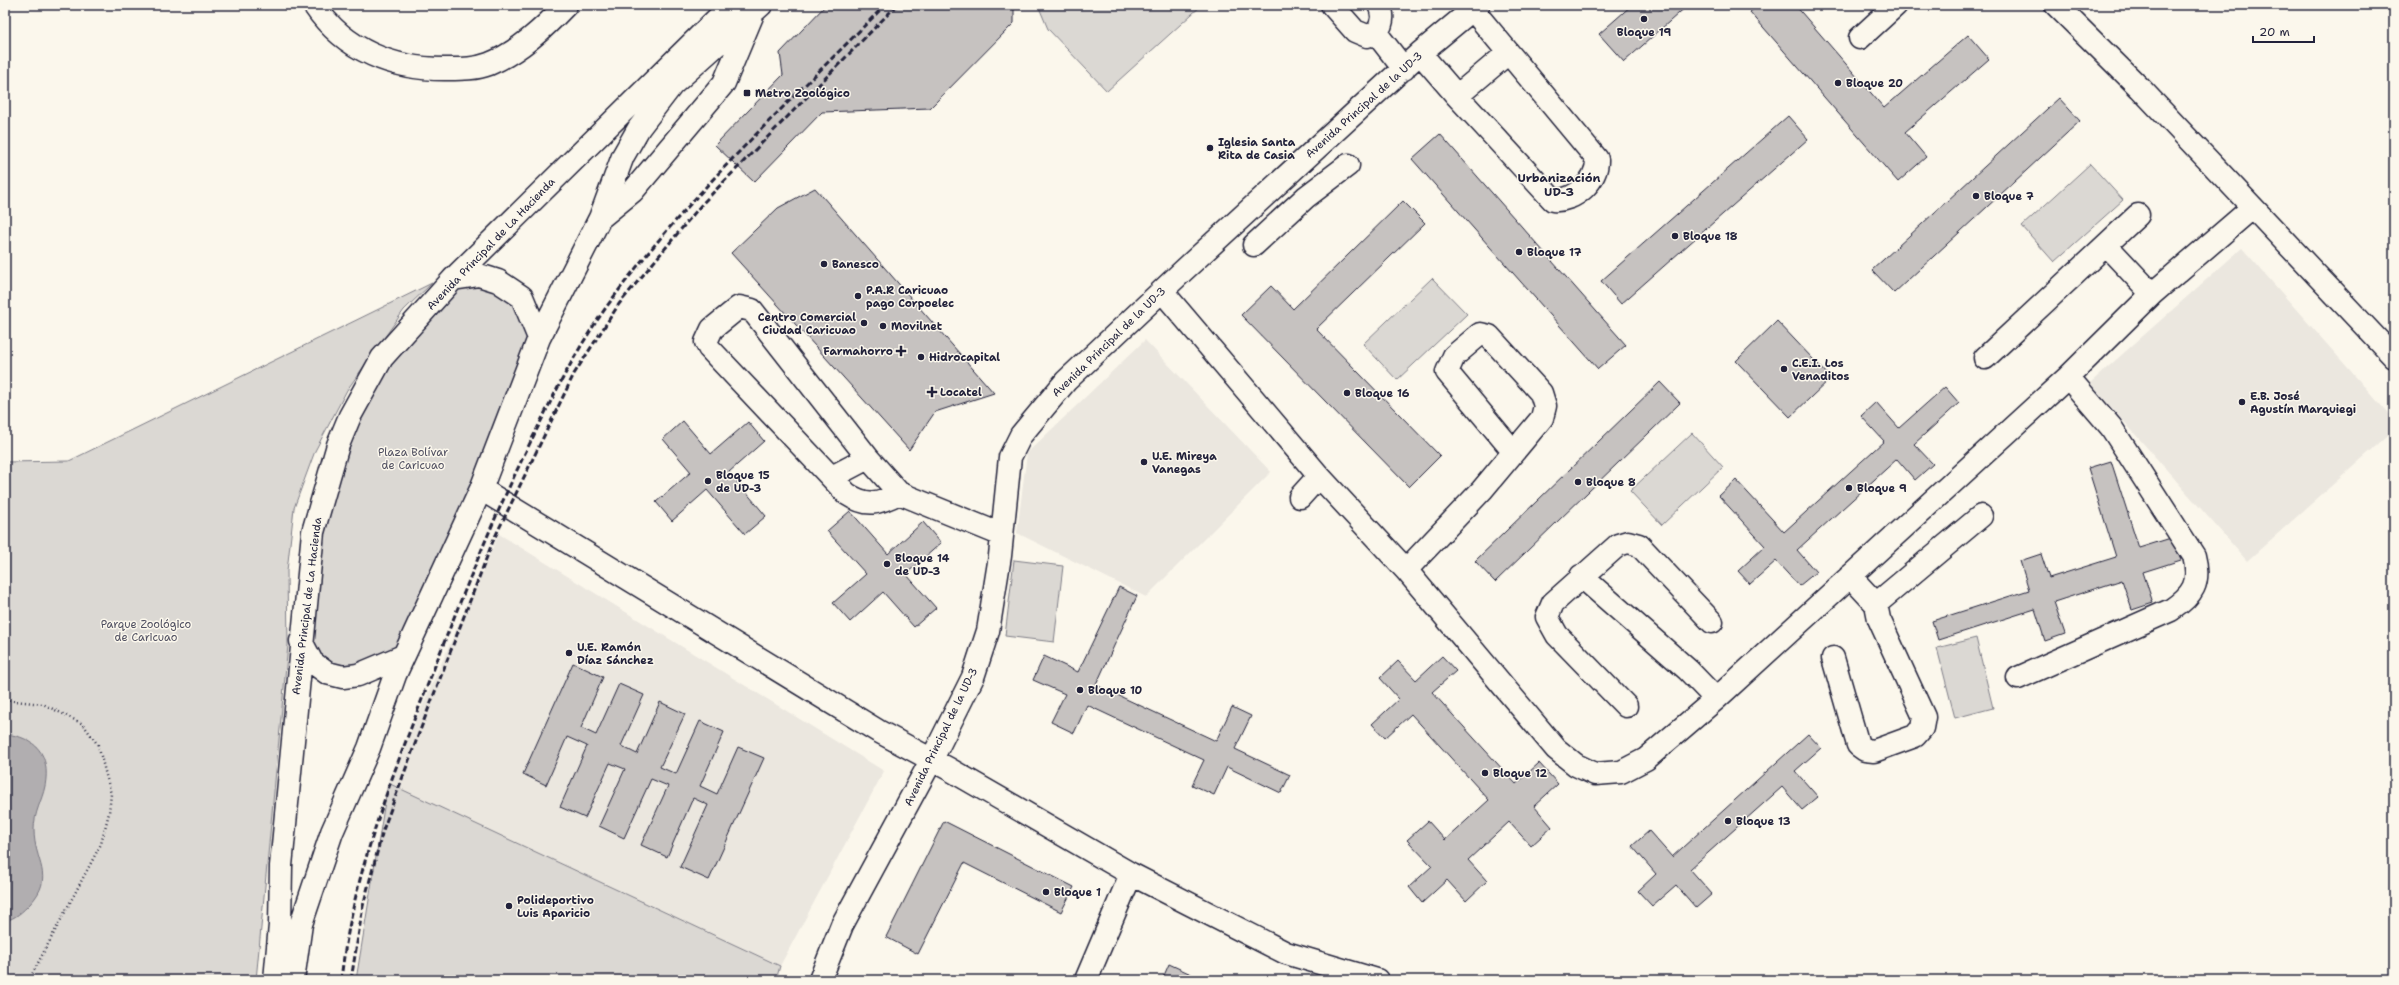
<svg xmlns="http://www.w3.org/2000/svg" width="2399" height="985" viewBox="0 0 2399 985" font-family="'Shantell Sans',sans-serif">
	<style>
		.built { fill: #ebe7df }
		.green { fill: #dbd8d3; stroke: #7e7d87 }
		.water { fill: #b1aeb0; stroke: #787681 }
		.building { fill: #c6c2c0; stroke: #22223b }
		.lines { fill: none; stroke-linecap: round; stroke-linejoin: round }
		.minor-casing { stroke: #22223b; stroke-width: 25 }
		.path { stroke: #22223b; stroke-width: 2.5; stroke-dasharray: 1 3; stroke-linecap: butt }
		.minor { stroke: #fbf7ec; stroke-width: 22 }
		.rail { stroke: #22223b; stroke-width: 3; stroke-dasharray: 6 3; stroke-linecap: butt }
		.poi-dot { fill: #22223b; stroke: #fbf7ec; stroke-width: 1.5 }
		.labels { text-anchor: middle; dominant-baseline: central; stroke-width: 3; stroke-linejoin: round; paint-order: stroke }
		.poi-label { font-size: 11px; font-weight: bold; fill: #22223b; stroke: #fbf7ec; text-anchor: start }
		.street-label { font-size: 11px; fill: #22223b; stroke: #fbf7ec }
		.park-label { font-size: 11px; fill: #505061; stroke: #fbf7ec }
		.neighbourhood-label { font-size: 12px; font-weight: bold; fill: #22223b; stroke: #fbf7ec }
	</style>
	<rect width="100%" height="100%" fill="#fbf7ec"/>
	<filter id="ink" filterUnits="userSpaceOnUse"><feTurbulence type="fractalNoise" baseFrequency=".025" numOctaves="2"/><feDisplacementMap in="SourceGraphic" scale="8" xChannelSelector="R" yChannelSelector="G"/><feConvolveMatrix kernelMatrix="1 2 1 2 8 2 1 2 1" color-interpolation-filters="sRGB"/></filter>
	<g filter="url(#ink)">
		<path class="built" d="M2242,248L2394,420V430L2247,561L2090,383Z
			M1145,340L1271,472L1146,597L1017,533L1027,453Z
			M499,534L884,771L780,966L388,783Z"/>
		<path class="green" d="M1038,5H1202L1107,91L1048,29Z
			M2090,164L2123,200L2054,262L2022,226Z
			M1432,278L1467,314L1397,380L1363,344Z
			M453,279L498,281L539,338L403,656L364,672L312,662L309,577L350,416Z
			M432,283L404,310L347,390L315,451L294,508L287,571L288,645L256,980H5V462L69,461Z
			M1692,433L1723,467L1662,525L1630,491Z
			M1014,560L1063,566L1054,642L1005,636Z
			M1976,638L1993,708L1955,718L1937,648Z
			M388,783L780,966L776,980H356Z"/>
		<path class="water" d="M5,734C35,737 51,754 45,786C42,801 34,812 34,830C34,862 56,876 30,904C22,912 16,918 5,921Z"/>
		<path class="building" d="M826,5H1014V23L930,108L822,112L754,182L715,145L783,75L780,53Z
			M1632,5H1688L1624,62L1599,34Z
			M1758,5H1795L1884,108L1968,35L1989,59L1905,132L1926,157L1898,182L1750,12Z
			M2059,98L2080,121L1894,293L1872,270Z
			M1788,116L1808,139L1621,304L1601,281Z
			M1440,134L1626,345L1598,369L1412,159Z
			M815,188L994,393L935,412L909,450L731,253L778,208Z
			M1403,201L1425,223L1316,329L1440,456L1409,487L1241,315L1271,286L1293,309Z
			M1777,321L1831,378L1790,417L1736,361Z
			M1660,382L1680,403L1495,582L1475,561Z
			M1945,387L1959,403L1914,444L1933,464L1915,480L1897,459L1797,550L1816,572L1799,586L1776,561L1750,584L1738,571L1765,546L1719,496L1736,480L1784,532L1884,441L1861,416L1876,402L1899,428Z
			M683,421L711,454L748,422L764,441L729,472L766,516L745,534L707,490L672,521L656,502L691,472L663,439Z
			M2111,461L2139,548L2174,537L2181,560L2143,572L2153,603L2132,610L2122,580L2054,602L2065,634L2045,641L2035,609L1938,640L1932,621L2029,590L2020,561L2041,554L2049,578L2116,557L2088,468Z
			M850,511L888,554L923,522L941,543L906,574L936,608L914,627L883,592L850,622L833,603L866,574L827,531Z
			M1119,587L1137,596L1096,685L1216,741L1232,707L1251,716L1235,749L1290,775L1281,793L1227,767L1214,795L1192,785L1204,760L1087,705L1074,733L1051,722L1065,694L1033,680L1044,656L1078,672Z
			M1442,656L1456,671L1432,692L1516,784L1539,763L1558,784L1534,806L1552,827L1531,846L1509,822L1468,860L1487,881L1466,901L1447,880L1422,903L1409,887L1432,866L1407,840L1428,821L1445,840L1489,800L1411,714L1385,738L1372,724L1399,699L1380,678L1398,661L1416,680Z
			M573,663L603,677L581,728L596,735L619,684L644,695L621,746L637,754L660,702L685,714L660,767L676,774L700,721L724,732L700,786L717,794L738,747L764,758L709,880L680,867L708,805L693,798L667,857L641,845L668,786L651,779L624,838L599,826L625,769L610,763L585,818L560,807L587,746L567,737L546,785L523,774Z
			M1808,734L1821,748L1795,771L1818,797L1802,810L1782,787L1690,869L1712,894L1696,908L1676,885L1652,906L1638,891L1656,874L1632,846L1649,831L1672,857Z
			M944,821L1074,887L1061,912L964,863L918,954L886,937Z
			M1169,964L1204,980H1162Z"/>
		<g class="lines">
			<g class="minor-casing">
				<path id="minor" d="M314,5C345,51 394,70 448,69C462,69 476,69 489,64C519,52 545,27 566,5
					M1332,5L1355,31L1367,36L1376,33C1383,24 1384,15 1379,5
					M2056,5L2140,88L2394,357
					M1376,33L1404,69
					M1860,38L1896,5
					M1420,53L1457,96L1553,200C1575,202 1598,180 1597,159L1473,10
					M1457,96L1508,53
					M600,218L633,191L724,83L752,16
					M1254,245L1306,197L1348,165
					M2106,245L2152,294
					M453,279L479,275L498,281L522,297L539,338
					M1162,291L1319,476L1406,570L1556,749L1576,765L1595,774L1621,772L1646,759L1716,699L2068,377L2152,294L2252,208
					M1985,358L2138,215
					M832,477L868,458
					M481,489L878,731L949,769L1131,874L1286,953L1377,980
					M899,493C878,504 867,507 847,494L709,348L706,342L712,329L739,307L752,310L868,458L899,493L1002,535
					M1300,497L1319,476
					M1406,570L1482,490L1542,418L1545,406L1541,393L1489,336L1480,334L1454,356L1447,372L1513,451
					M1581,576L1688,670L1716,699
					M1876,604L1981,516
					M301,641L312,662L327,673L343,677L358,675L403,656
					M1833,658L1858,745L1865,750L1874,751L1915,736L1922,728L1924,717L1879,619L1876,604L1850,576
					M2018,678L2171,610C2193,595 2201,583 2194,556L2111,427L2068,377
					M1626,706L1557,635L1547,617L1553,603L1618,545L1628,542L1639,545L1712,622
					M275,980L280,925L281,866L313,532L338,445L350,416L382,358L453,279L731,5
					M293,980L301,924L332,832L369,748L395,675L481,489L539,338L600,218L623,156L639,128L672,85L761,5
					M820,980L842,925L932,759L973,677L988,631L1000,556L1010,457L1021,435L1066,381L1183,271L1420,53L1478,5
					M1086,980L1131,874"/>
			</g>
			<path class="path" d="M5,700L43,704L83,724L98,745L111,794L109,813L101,844L29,980"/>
			<use href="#minor" class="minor"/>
			<path class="rail" d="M341,980C353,868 398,762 438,658C469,579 500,502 538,427C560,382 583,338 613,298C692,191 792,100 885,5
				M351,980L363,906L383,830L421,728L493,541L574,374L619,304L702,204L897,5"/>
		</g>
	</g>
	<g class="poi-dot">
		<circle cx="1644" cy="19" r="4"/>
		<circle cx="1838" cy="83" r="4"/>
		<rect x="743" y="89" width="8" height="8" rx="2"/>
		<circle cx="1210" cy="148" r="4"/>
		<circle cx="1976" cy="196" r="4"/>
		<circle cx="1675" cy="236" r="4"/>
		<circle cx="1519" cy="252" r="4"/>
		<circle cx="824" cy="264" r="4"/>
		<circle cx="858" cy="296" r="4"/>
		<circle cx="864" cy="323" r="4"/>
		<circle cx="883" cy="326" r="4"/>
		<path d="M899 345h4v4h4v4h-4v4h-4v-4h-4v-4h4z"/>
		<circle cx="921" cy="357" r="4"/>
		<circle cx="1784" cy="369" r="4"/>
		<path d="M930 386h4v4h4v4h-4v4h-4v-4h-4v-4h4z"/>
		<circle cx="1347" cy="393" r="4"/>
		<circle cx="2242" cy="402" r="4"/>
		<circle cx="1144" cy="462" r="4"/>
		<circle cx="708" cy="481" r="4"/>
		<circle cx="1578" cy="482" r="4"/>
		<circle cx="1849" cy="488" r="4"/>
		<circle cx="887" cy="564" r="4"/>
		<circle cx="569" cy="653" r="4"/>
		<circle cx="1080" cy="690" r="4"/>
		<circle cx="1485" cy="773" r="4"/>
		<circle cx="1728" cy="821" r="4"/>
		<circle cx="1046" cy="892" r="4"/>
		<circle cx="509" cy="906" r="4"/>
	</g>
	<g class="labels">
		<g class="poi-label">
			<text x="1644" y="32" text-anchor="middle">Bloque 19</text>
			<text x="1846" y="83">Bloque 20</text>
			<text x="755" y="93">Metro Zoológico</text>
			<text x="1218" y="142">Iglesia Santa<tspan x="1218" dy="13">Rita de Casia</tspan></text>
			<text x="1984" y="196">Bloque 7</text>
			<text x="1683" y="236">Bloque 18</text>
			<text x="1527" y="252">Bloque 17</text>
			<text x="832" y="264">Banesco</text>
			<text x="866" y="290">P.A.R Caricuao<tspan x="866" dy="13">pago Corpoelec</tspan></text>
			<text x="856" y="317" text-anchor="end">Centro Comercial<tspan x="856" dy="13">Ciudad Caricuao</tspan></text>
			<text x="891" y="326">Movilnet</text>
			<text x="893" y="351" text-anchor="end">Farmahorro</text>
			<text x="929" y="357">Hidrocapital</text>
			<text x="1792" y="363">C.E.I. Los<tspan x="1792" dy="13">Venaditos</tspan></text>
			<text x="940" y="392">Locatel</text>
			<text x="1355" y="393">Bloque 16</text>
			<text x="2250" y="396">E.B. José<tspan x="2250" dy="13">Agustín Marquiegi</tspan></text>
			<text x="1152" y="456">U.E. Mireya<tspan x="1152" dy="13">Vanegas</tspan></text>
			<text x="716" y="475">Bloque 15<tspan x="716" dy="13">de UD-3</tspan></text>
			<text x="1586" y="482">Bloque 8</text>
			<text x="1857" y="488">Bloque 9</text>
			<text x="895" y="558">Bloque 14<tspan x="895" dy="13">de UD-3</tspan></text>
			<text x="577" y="647">U.E. Ramón<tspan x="577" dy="13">Díaz Sánchez</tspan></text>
			<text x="1088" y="690">Bloque 10</text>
			<text x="1493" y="773">Bloque 12</text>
			<text x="1736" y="821">Bloque 13</text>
			<text x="1054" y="892">Bloque 1</text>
			<text x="517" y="900">Polideportivo<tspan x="517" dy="13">Luis Aparicio</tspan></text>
		</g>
		<g class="street-label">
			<text transform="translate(1364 105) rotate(-42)">Avenida Principal de la UD-3</text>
			<text transform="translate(491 244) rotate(-46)">Avenida Principal de La Hacienda</text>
			<text transform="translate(1109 342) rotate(-44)">Avenida Principal de la UD-3</text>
			<text transform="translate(307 606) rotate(-83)">Avenida Principal de La Hacienda</text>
			<text transform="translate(941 737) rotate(-64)">Avenida Principal de la UD-3</text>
		</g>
		<g class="park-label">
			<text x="413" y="452">Plaza Bolívar<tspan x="413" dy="13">de Caricuao</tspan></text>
			<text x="146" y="624">Parque Zoológico<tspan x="146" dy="13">de Caricuao</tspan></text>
		</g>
		<g class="neighbourhood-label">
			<text x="1559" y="178">Urbanización<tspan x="1559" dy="14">UD-3</tspan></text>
		</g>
	</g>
	<rect width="2399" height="985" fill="none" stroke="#fbf7ec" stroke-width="20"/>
	<rect x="10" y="10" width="2379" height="965" fill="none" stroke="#22223b" stroke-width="1.5" filter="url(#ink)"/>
	<path d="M2253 36v6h61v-6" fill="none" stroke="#22223b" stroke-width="2"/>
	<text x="2259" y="36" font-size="12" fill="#22223b" stroke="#fbf7ec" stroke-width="3" paint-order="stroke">20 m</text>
</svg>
